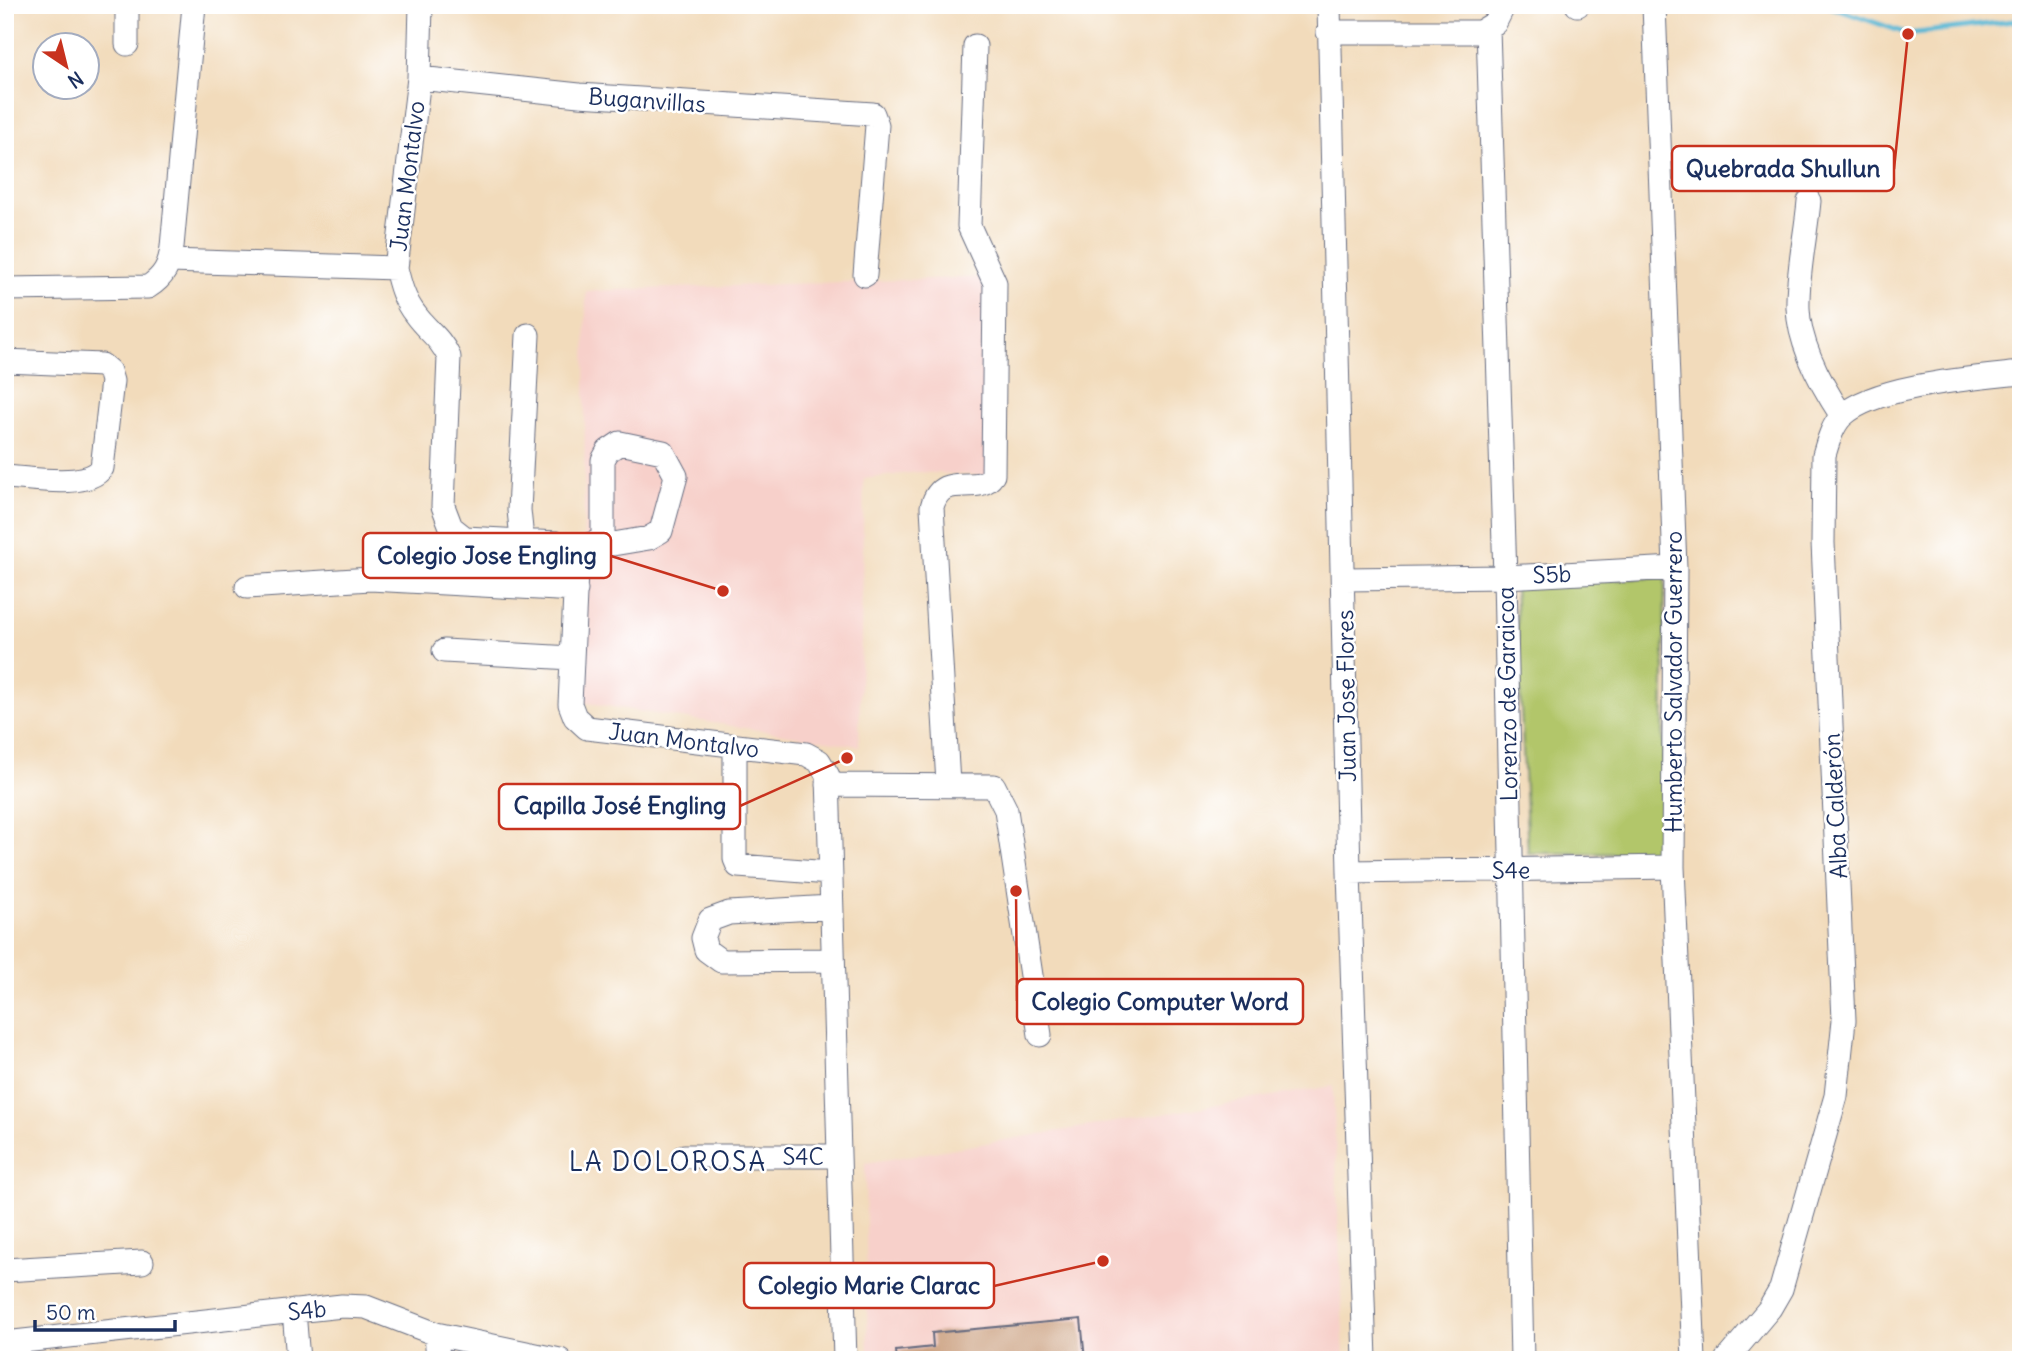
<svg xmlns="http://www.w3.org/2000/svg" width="2026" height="1365" viewBox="0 0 2026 1365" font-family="Delius,sans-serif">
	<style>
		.built { fill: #f7d0ca }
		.green { fill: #b2c66a; stroke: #667a64; stroke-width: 2 }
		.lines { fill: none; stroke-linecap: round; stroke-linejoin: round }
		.stream { stroke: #57b8d5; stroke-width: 5 }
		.building { fill: #c99d7b }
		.minor-casing { stroke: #666b7f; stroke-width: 25 }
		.minor { stroke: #fff; stroke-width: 23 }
		.labels { text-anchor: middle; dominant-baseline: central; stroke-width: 5; stroke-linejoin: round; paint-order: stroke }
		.street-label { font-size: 23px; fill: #1b2f5e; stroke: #fff }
		.quarter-label { font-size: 26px; letter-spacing: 2px; fill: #1b2f5e; stroke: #fff }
		.leader { fill: none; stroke: #c8321e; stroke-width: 2.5 }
		.callout-dot { fill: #c8321e; stroke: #fff; stroke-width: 2.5 }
		.callout { fill: #fff; stroke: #c8321e; stroke-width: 2.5 }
		.callout-label { font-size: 24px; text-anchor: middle; font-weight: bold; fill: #1b2f5e }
	</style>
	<rect width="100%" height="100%" fill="#fff"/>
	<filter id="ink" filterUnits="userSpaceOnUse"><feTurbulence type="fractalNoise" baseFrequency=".0143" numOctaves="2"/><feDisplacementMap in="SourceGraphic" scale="14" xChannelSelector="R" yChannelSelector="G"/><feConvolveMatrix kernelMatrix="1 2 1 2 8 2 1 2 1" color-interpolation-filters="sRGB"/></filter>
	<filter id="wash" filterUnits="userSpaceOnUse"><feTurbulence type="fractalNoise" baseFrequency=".00686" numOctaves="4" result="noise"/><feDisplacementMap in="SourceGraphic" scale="28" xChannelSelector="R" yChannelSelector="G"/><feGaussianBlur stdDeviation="1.57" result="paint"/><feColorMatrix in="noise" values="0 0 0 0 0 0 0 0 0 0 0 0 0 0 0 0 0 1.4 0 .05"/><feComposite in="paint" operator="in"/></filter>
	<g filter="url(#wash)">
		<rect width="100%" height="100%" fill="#f2dbbb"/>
		<path class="built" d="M990,277V476L917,472L864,479L859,746L582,702L586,291Z
			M1333,1086L1344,1360H868L865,1163Z"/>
		<path class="green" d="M1665,577L1662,854L1528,853L1515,586Z"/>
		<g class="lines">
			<path class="stream" d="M1825,5L1908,34L2021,20"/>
		</g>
		<g id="blocks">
			<path class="building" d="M1081,1319L1085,1360H897L896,1351L933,1347L932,1333Z"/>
		</g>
	</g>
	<g filter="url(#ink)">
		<use href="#blocks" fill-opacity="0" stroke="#666b7f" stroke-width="2"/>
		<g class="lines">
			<g class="minor-casing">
				<path id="minor" d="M127,5V44
					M421,5L419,78L396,268C400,285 404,300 415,314C428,332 439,336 449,357L443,506L451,527L465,538L557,543L570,552L576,572L570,704L575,717L587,728L806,754L819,761L828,776L845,1360
					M1329,5L1349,872L1365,1360
					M1577,5H1578
					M1654,5L1675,568L1673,867L1694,1360
					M1488,28L1505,577L1522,1360
					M1328,32H1480L1495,23L1504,5
					M419,78L579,95L873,114L877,125L865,275
					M1809,201C1806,235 1797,273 1798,308C1799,345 1822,386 1842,416
					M170,261L396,268
					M5,289L148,287C164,277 170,265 172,247L194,5
					M5,361L102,365L109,371L112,381L102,468C87,489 29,478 5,477
					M522,539L519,510L528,335
					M570,552L597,542L613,544L649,538L661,531L676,476L663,452L620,443L608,451L603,460V541
					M1345,579L1505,577L1675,568
					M247,587L370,579L576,590
					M444,651L572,658
					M735,746V859L738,866L830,873
					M948,784L932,507C942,468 978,498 993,475L995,283L969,226L975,46
					M828,785L994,786L1006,810L1040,1035
					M1349,872L1673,867
					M831,907L729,913L710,920L703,938L706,950L721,961L833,960
					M684,1156H839
					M5,1270L142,1262
					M294,1311L298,1360
					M436,1334L438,1360
					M5,1343L342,1306L366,1307L436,1334L560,1360
					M1726,1360L1770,1308L1781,1289L1836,1096L1844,1020L1823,543L1824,455C1828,442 1832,426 1842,416C1875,385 1975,378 2021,373"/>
			</g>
			<use href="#minor" class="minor"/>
		</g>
	</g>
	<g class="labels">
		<g class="street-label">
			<text transform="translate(647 100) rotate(4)">Buganvillas</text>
			<text transform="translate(407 176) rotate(-83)">Juan Montalvo</text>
			<text transform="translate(1552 574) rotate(-3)">S5b</text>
			<text transform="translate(1673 682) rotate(-90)">Humberto Salvador Guerrero</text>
			<text transform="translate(1507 694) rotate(-91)">Lorenzo de Garaicoa</text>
			<text transform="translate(1346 696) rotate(-91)">Juan Jose Flores</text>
			<text transform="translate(684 740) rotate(7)">Juan Montalvo</text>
			<text transform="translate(1835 806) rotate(-93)">Alba Calderón</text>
			<text transform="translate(1511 870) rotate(-1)">S4e</text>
			<text x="803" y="1156">S4C</text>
			<text transform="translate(307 1310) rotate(-6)">S4b</text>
		</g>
		<g class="quarter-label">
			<text x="668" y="1161">LA DOLOROSA</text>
		</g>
	</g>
	<path class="leader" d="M1908 34L1894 169M723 591L611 556M847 758L740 806M1016 891L1017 1001M1103 1261L994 1286"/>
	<g class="callout-dot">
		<circle cx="1908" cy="34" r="7"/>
		<circle cx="723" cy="591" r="7"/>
		<circle cx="847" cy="758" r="7"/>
		<circle cx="1016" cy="891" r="7"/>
		<circle cx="1103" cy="1261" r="7"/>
	</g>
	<g class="callout">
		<rect x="1672" y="146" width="222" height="45" rx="7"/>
		<rect x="363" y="533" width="248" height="45" rx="7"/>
		<rect x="499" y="784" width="241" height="45" rx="7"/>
		<rect x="1017" y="979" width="286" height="45" rx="7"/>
		<rect x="744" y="1263" width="250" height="45" rx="7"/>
	</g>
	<g class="callout-label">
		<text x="1783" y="177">Quebrada Shullun</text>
		<text x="487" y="564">Colegio Jose Engling</text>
		<text x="620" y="814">Capilla José Engling</text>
		<text x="1160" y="1010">Colegio Computer Word</text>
		<text x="869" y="1294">Colegio Marie Clarac</text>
	</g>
	<rect width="2026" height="1365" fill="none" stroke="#fff" stroke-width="28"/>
	<g transform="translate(66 66) rotate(145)"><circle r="33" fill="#ffffff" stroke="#a4acbf" stroke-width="2"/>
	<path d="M0-5L12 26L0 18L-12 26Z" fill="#c8321e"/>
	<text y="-10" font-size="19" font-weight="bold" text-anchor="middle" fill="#1b2f5e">N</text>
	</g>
	<path d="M35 1320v10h140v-10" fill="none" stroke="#1b2f5e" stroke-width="3.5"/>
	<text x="46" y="1320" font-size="21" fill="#1b2f5e" stroke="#ffffff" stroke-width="5" paint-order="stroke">50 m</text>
</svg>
